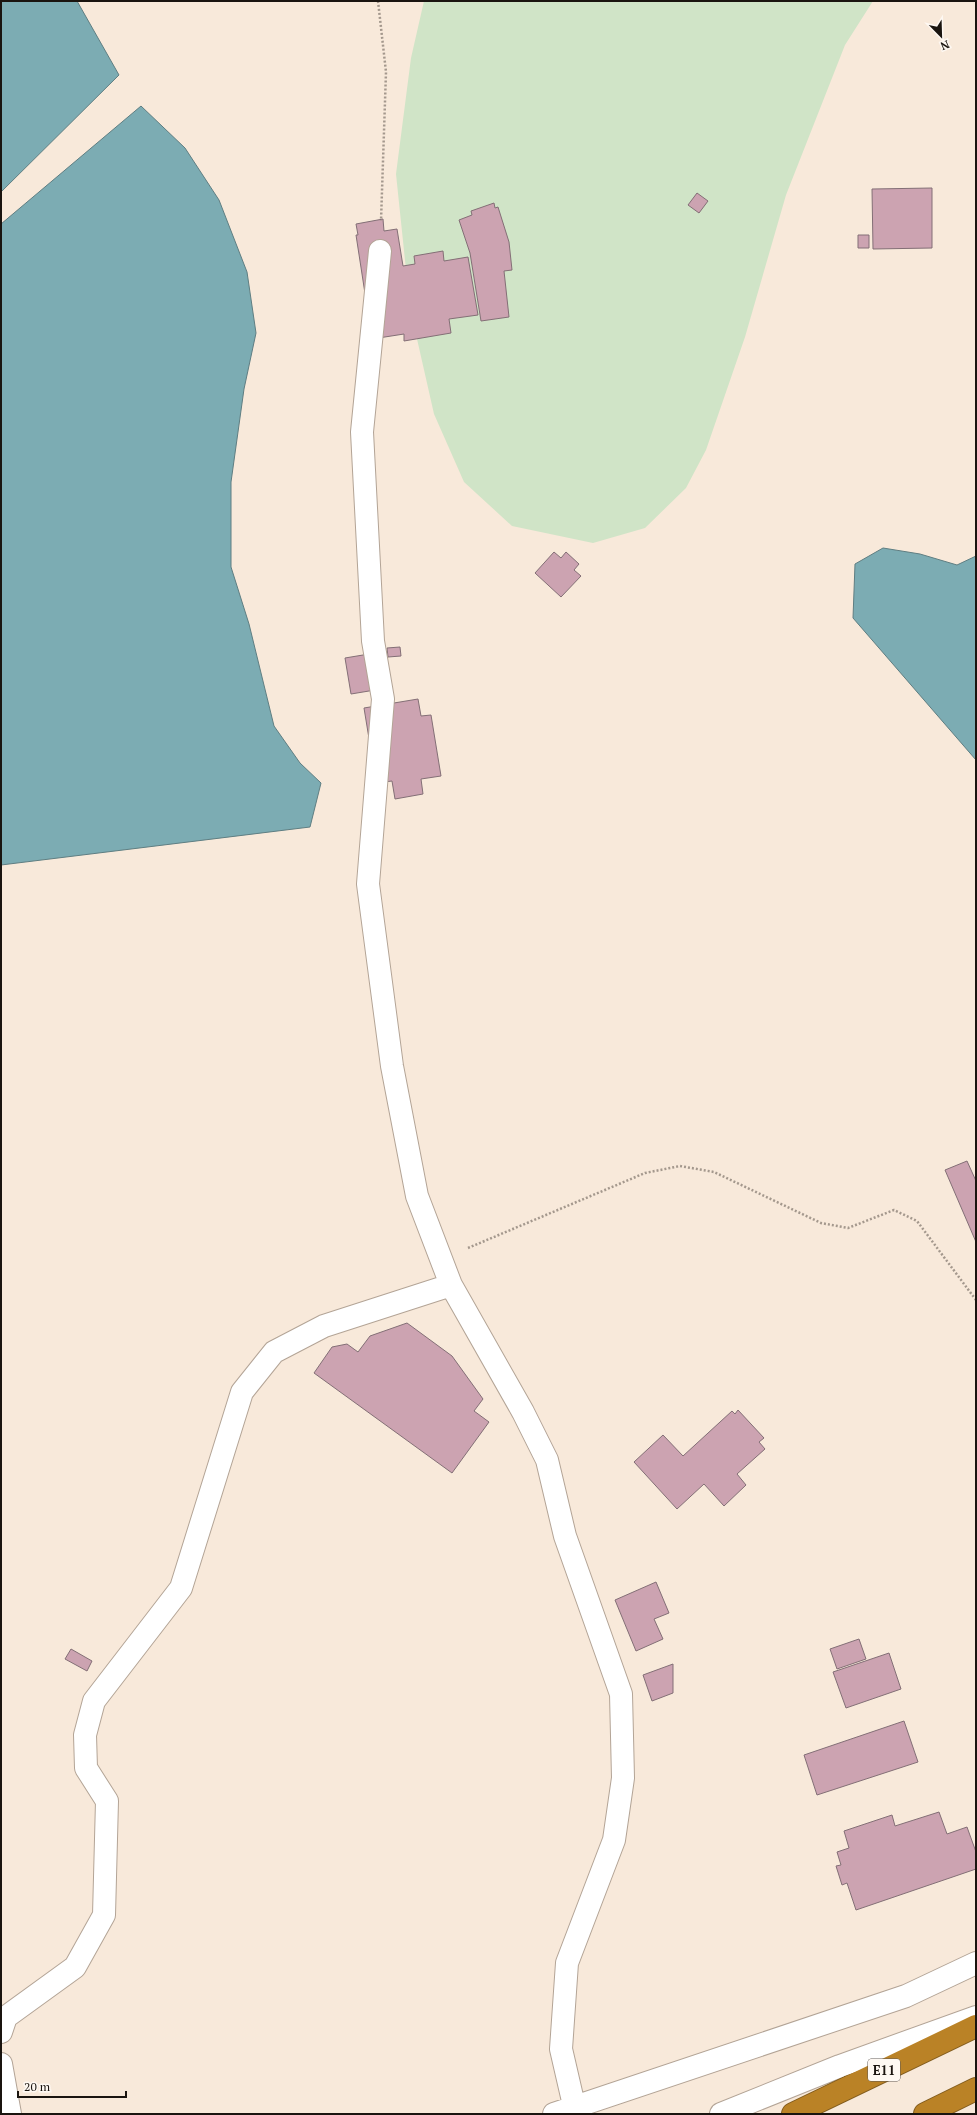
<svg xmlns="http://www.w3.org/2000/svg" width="977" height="2115" viewBox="0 0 977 2115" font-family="'PT Serif',serif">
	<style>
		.green { fill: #d0e4c7 }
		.water { fill: #7cacb3; stroke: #5f7e82 }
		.building { fill: #cca3b1; stroke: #836f76 }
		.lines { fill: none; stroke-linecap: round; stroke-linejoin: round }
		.minor-casing { stroke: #b3a496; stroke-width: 24 }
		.highway-casing { stroke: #825c1e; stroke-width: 24 }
		.path { stroke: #a4988d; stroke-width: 2.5; stroke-dasharray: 2 2; stroke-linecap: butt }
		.minor { stroke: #fff; stroke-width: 22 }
		.highway { stroke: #ba8226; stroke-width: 22 }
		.labels { text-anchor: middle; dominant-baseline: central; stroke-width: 4; stroke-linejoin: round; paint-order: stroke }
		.shield { fill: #fef8f2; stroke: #5e5853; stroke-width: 1 }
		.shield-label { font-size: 13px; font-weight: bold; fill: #1a140f }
	</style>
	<rect width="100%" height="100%" fill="#f8e9da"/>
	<path class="green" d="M424,1H873L845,45L786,195L745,337L706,450L686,488L645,528L593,543L512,526L464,482L434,414L410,308L396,174L411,58Z"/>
	<path class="water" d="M1,1H77L119,75L1,192Z
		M141,106L185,148L219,200L247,272L256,333L244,389L231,482V567L249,624L274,726L300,763L321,783L310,827L1,865V224Z
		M883,548L920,554L957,565L976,556V760L853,618L855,564Z"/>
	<path class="building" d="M932,188V248L873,249L872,189Z
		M697,193L708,201L699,213L688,205Z
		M494,203L495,208L498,207L509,242L512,270L504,271L509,317L481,321L470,253L459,220L472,215L471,211Z
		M383,219L384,231L397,229L403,266L415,264L414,256L443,251L444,261L468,257L478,315L449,319L451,333L404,341V334L372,339L356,235H358L356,224Z
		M858,235H869V248H858Z
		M554,552L561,558L566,552L579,564L574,570L581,576L561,597L535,573Z
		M400,647L401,656L388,657L387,648Z
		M375,653L381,689L351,694L345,658Z
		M418,699L421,716L431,715L441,776L421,779L423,794L395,799L392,781L384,782L374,769L364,708Z
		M967,1161L976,1181V1242L945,1170Z
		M407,1323L452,1356L483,1399L474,1411L489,1422L452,1473L314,1373L332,1347L347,1344L358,1352L370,1336Z
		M738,1410L764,1438L759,1442L765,1449L737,1474L746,1485L724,1506L704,1484L677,1509L634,1462L663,1435L683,1456L732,1411L735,1414Z
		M656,1582L669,1613L654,1619L663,1639L636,1651L615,1600Z
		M859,1639L866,1659L837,1669L830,1649Z
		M71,1649L92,1661L87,1671L65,1659Z
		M889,1653L901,1689L846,1708L833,1672Z
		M673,1664V1693L652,1701L643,1675Z
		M904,1721L918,1762L817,1795L804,1755Z
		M939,1812L947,1834L967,1827L976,1852V1869L856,1910L847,1883L842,1885L836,1866L841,1865L837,1852L849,1848L844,1831L892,1815L895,1826Z"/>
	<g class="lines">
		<g class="minor-casing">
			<path id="minor" d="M380,251L362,432L373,641L383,699L368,884L392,1066L417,1196L451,1285L523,1412L547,1460L565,1536L621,1694L623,1778L614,1840L567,1963L561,2049L576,2114
				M1,2032L6,2017L75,1967L104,1915L107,1801L86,1768L85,1735L94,1701L181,1588L242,1392L274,1352L324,1326L451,1285
				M1,2064L10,2114
				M554,2114L906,1996L976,1963
				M721,2114L840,2066L976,2017"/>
		</g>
		<g class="highway-casing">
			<path id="highway" d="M793,2114L976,2026
				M925,2114L976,2089"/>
		</g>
		<path class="path" d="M378,1L386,72L381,221
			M468,1248L645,1173L680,1166L714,1172L821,1223L848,1228L894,1210L917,1221L976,1300"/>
		<use href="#minor" class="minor"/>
		<use href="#highway" class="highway"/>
	</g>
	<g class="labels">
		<rect class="shield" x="868" y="2059" width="32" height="22" rx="3"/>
		<g class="shield-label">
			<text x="884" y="2070">E11</text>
		</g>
	</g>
	<rect width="977" height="2115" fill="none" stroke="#1a140f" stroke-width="4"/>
	<g transform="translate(941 36) rotate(157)" stroke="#fef8f2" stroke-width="3" paint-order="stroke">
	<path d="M0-3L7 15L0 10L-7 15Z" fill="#1a140f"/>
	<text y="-6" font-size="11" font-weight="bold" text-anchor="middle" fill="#1a140f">N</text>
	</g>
	<path d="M18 2091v6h108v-6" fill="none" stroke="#1a140f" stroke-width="2"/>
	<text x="24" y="2091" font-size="12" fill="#1a140f" stroke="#fef8f2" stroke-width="3" paint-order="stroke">20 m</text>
</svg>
